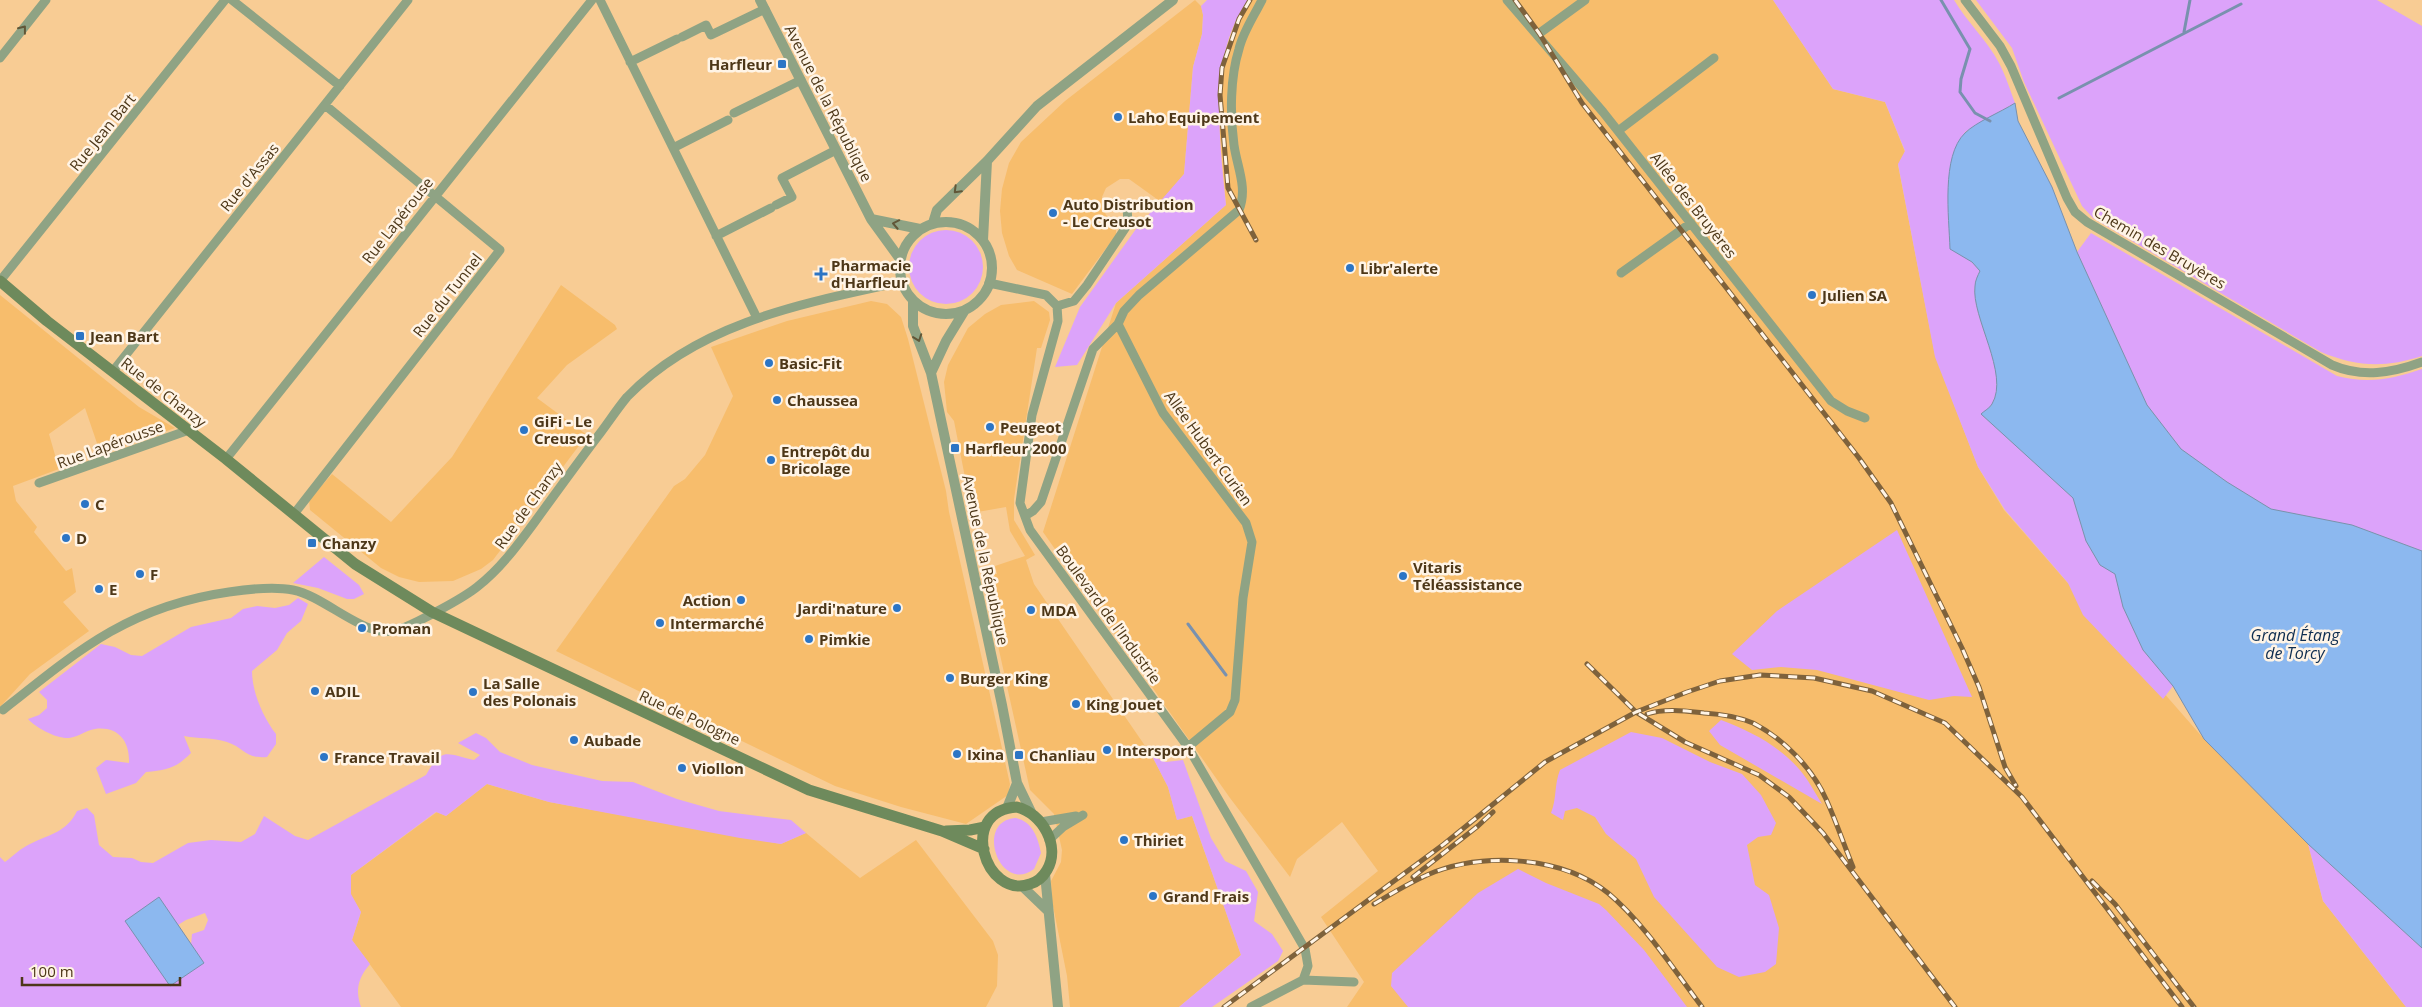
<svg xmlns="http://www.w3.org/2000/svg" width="2422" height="1007" viewBox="0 0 2422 1007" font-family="'Open Sans',sans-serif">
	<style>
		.built { fill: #f7bd6c }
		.green { fill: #dca3fa; fill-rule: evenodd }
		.water { fill: #8cb8ef; stroke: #7991ae }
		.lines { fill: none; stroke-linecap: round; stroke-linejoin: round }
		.stream { stroke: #7991ae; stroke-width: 3 }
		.minor { stroke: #8fa384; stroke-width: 9 }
		.tertiary { stroke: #8fa384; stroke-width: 10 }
		.secondary { stroke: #6e8a5c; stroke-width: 11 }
		.rail-casing { stroke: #7e623c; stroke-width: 5 }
		.rail { stroke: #fff4e6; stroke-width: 3; stroke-dasharray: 9; stroke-linecap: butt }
		.oneway { stroke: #615738 }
		.poi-dot { fill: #2c75c5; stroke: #fff4e6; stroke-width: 2 }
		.labels { text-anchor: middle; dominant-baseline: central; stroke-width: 5; stroke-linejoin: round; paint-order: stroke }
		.poi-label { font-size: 15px; font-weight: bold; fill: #4d3718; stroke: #fff4e6; text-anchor: start }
		.street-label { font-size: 15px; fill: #4d3718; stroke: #fff4e6 }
		.water-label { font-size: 16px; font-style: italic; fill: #0e2d50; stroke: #fff4e6 }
	</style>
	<rect width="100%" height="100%" fill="#f8cc94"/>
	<path class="built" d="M1195,0L1201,6L1203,15L1202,34L1193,67L1184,174L1161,202L1129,179H1120L1106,188L1102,197V205L1106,215L1116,224V235L1072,294L1017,270L1009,256L1002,233L1000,211L1002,189L1009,163L1021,142L1065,101Z
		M1249,0H1773L1833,89L1885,102L1905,152L1898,165L1935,355L1978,467L2004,510L2204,739L2308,844L2323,901L2406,1007H1347L1364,982L1321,917L1378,871L1342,822L1297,859L1290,877L1230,798L1043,532L1116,303L1226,205L1219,128L1223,59L1241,10Z
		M561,285L615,325L617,329L567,365L537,398L587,435L493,560L481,569L453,581L419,582L399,577L381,568L310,510L309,500L332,474L391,522L452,457Z
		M0,295L139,407L175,428L101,455L85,408L49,434L59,469L13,486L16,501L37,527L34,532L66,571L72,568L76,592L63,602L89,631L30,674L0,707Z
		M871,301L887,304L901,317L908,339L946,491L949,512L1010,784L1008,795L966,824L901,807L835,786L556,651L674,486L685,479L705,455L733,396L711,347L787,321Z
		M1034,301L1049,312L1050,320L1041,348H1037L1014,499V520L1035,555L1026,560L1034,584L1152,756L1168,787L1177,820L1192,816L1241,955L1179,1007H1070L1067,976L1052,901L1051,881L1061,862L1062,850L1054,814L1030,790L987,596L985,574H997L995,566L1025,556L1010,531L1006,507L972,513L954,421L947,412L944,382L948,365L968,328L985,314L1001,305Z
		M487,784L549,802L781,844L806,833L860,878L916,840L993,941L998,955L997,986L986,1007H401L352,940L361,912L350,894L351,875L437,812L446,816Z"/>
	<path class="green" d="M1207,0H1249C1207,53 1220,142 1226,205L1116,303L1077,365L1055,367L1080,307L1136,229L1184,174L1193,67L1202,34L1203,15L1201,6Z
		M1773,0H1954C1967,22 1987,40 1999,63C2006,76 2010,90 2015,103L1965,132L1949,178L1950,248L1972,262L1980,271C1978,275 1975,281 1975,286C1971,318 2010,373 1992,404C1990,408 1985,411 1981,414L2073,498L2086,541L2100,565L2115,573L2123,607L2143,650L2173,686L2163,699L2083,615L2068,583L2005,510L1978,467L1935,357L1898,164L1905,151L1885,102L1833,89Z
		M1976,0H2377L2422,26V356C2385,368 2357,367 2321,352L2093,218L2082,206L2024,82L2012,48Z
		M909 267a37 37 0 1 1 74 0a37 37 0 1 1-74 0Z
		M2091,233L2337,376C2368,384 2393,379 2422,369V551L2352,525L2271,509L2227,482L2181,449L2147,405L2077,252Z
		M1897,530L1972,697L1954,696L1929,700L1817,670L1781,667L1752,670L1732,654L1777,611Z
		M324,557L359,585L364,594L354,599H347L318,588L293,583Z
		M298,598L308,604L301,621L287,633L277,650L252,671C252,692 263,717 276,734V744L267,757C245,759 245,748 227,742C212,737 199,739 184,736L191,753C176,768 168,770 146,772L136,783L106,794L96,768L106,760L129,763C130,741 118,726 95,729C86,730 79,737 69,738C57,739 36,728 28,719L39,715L47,708V700L39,692L101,644L115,647L131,655L142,656L191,627L231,618L243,609L257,606L275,608L289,605Z
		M1721,720C1750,731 1778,745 1799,769C1808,779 1815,793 1822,804L1720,745L1709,731Z
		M1631,732L1662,738L1710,762L1742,774L1761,795L1776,823L1771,835L1758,837L1747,845L1755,885L1769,895L1779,928L1776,964L1765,972L1739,977L1717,967L1654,897L1636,859L1606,834L1595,817L1577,808L1565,811L1563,820L1551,813C1557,798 1554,785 1560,770Z
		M476,733L486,738L500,752L532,765L602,781L633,782L677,799L719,811L791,820L806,833L781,844L740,838L549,802L487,784L446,816L436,812L351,875V894L361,912L352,940L370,964C358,978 355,990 361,1007H0V857L5,862C13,856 21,848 30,844C50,834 67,832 77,811L87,808L94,815L99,845L113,857L132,858L141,862L153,863L188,843L211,840L241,842L255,834L264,816L295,836L308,840L426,775C442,747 445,753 474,760L480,755L458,743ZM159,898L178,925L186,920L205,913L208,920L204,930L192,934L191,945L204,963Z
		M1152,756L1166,762L1183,760L1211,838L1225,861L1246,871L1258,892L1254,921L1272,934L1283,951L1278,961L1212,1007H1179L1241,955L1192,816L1177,820L1168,787Z
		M1016,818C1033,822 1038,838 1041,853L1034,869C999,895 974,820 1016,818Z
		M2308,844L2422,948V1007H2406L2323,901Z
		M1518,869L1546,883L1599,904L1606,910L1644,950L1687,1007H1408L1391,986L1392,973L1478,893Z"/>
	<path class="water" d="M2015,103L2018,121L2052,187L2077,252L2147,405L2181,449L2227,482L2271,509L2352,525L2422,551V948L2308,844L2204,739L2173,686L2143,650L2123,607L2115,574L2100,565L2086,541L2073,498L1981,414C1984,411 1990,408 1992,404C2010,374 1971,317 1975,286C1975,281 1978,275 1980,271L1972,262L1950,249C1949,217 1941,156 1965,133C1976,122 2001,112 2015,103Z
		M159,897L204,963L170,986L125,921Z"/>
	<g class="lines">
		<path class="stream" d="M1941,0L1970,49L1961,79L1960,92L1975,113L1990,121
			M2184,32L2190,0
			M2059,98L2241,4
			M1188,624L1226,675"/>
		<path class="minor" d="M232,0L340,86
			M600,0L757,318
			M1507,0L1603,112L1831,401L1847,411L1865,418
			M1965,0L2000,46L2011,66L2067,198L2075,212L2087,222L2332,365C2362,378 2392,373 2422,362
			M1537,35L1585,0
			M682,37L706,25L711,35L765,9
			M0,58L46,0
			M630,62L677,39
			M734,113L801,80
			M1618,131L1714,58
			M673,148L728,120
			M776,205L792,197L782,178L836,150
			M716,236L771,208
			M1621,273L1691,223
			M0,281L225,0
			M989,283L1046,295L1057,306L1058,321L1032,415L1020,503L1030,530L1188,747L1305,949L1308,966L1303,980
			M1057,306L1074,301L1087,285L1128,224L1127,206
			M113,371L408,0
			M226,459L592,0
			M39,483L189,430
			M294,514L500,250L325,105
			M1025,516L1033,511L1041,502L1093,349L1118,324
			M3,710C78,650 130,606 229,592C249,589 273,586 293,590C328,597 368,643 401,629C420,621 462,599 477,587C500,569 517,546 534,523C555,494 576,465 598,436C608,423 617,409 627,397C699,322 805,303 901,282
			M1188,747L1230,712L1235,700L1243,598L1252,542L1246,523L1163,413L1118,324L1124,311L1139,295L1239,210C1248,188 1237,167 1234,145C1230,115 1230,78 1239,49C1243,32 1254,16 1262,0
			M1041,822L1076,816
			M1049,840L1063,827L1083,815
			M1251,1007L1303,980L1354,982"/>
		<path class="tertiary" d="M760,0L871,219L900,259
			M871,219L920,229
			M900 268a46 46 0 1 1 92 0a46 46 0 1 1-92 0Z
			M933,223L937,210L987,161L1037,106L1173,0
			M983,240L987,161
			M913,301V326L931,373L1002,705L1017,783L1031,812
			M931,373L946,341L965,310
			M1007,808L1017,783
			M1045,874L1058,1007
			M1022,886L1047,910"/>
		<path class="secondary" d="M0,281L47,321L226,459L355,564L432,612L809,790L942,831L984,849
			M1017,807C1042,813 1061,846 1047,870C1043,877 1037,882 1030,884C985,900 957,810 1017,807Z
			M946,831L970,830L985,827"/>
		<g class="rail-casing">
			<path id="rail" d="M1250,0L1239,19L1222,68L1220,95L1228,188L1256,240
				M1515,0L1539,33L1582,103L1859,458L1891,503L1962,648L1979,687L2005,767L2016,786
				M1587,664L1636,712L1685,742L1759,775L1789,797L1823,833L1955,1007
				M1647,714C1665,708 1686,711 1704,713C1719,714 1739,717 1753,723C1784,739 1812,768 1826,799C1836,821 1844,845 1853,867
				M1413,877L1478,826L1493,812
				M2092,881L2115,904L2194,1007
				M1374,904C1391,894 1409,883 1427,875C1481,852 1561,855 1608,893C1644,923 1674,970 1702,1007
				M1224,1007L1444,844L1545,762L1636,712L1687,692L1720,681L1760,675L1814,678L1872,691L1945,723L2022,797L2182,1007"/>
		</g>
		<use href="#rail" class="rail"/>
	</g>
	<defs><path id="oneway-chevron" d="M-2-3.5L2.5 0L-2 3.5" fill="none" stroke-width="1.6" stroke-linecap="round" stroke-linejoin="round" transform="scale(1.25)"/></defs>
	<g class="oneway">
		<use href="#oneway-chevron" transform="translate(23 29) rotate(-52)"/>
		<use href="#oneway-chevron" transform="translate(957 190) rotate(135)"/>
		<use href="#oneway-chevron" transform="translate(896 224) rotate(-169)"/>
		<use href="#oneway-chevron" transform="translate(918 338) rotate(70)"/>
	</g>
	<g class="poi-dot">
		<rect x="777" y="59" width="10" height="10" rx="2.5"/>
		<circle cx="1118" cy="117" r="5"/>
		<circle cx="1053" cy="213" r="5"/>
		<circle cx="1350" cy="268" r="5"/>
		<path d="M818.5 266.5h5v5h5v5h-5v5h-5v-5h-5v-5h5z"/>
		<circle cx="1812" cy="295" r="5"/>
		<rect x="75" y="331" width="10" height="10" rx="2.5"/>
		<circle cx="769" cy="363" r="5"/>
		<circle cx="777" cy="400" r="5"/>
		<circle cx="990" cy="427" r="5"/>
		<circle cx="524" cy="430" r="5"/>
		<rect x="950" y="443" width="10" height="10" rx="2.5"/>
		<circle cx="771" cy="460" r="5"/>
		<circle cx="85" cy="504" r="5"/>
		<circle cx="66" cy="538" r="5"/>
		<rect x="307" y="538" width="10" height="10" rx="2.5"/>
		<circle cx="140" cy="574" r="5"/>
		<circle cx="1403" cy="576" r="5"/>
		<circle cx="99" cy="589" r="5"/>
		<circle cx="741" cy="600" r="5"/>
		<circle cx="897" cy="608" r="5"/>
		<circle cx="1031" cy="610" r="5"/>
		<circle cx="660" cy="623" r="5"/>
		<circle cx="362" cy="628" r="5"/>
		<circle cx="809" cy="639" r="5"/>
		<circle cx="950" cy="678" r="5"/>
		<circle cx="315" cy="691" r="5"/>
		<circle cx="473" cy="692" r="5"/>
		<circle cx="1076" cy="704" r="5"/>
		<circle cx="574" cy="740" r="5"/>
		<circle cx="1107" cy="750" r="5"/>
		<circle cx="957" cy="754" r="5"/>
		<rect x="1014" y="750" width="10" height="10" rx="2.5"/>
		<circle cx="324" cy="757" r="5"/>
		<circle cx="682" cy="768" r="5"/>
		<circle cx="1124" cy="840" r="5"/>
		<circle cx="1153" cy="896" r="5"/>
	</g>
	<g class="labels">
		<g class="poi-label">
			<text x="772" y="64" text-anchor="end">Harfleur</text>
			<text x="1128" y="117">Laho Equipement</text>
			<text x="1063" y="204">Auto Distribution<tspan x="1063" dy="17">- Le Creusot</tspan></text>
			<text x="831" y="265">Pharmacie<tspan x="831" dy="17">d'Harfleur</tspan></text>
			<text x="1360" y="268">Libr'alerte</text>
			<text x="1822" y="295">Julien SA</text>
			<text x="90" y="336">Jean Bart</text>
			<text x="779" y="363">Basic-Fit</text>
			<text x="787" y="400">Chaussea</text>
			<text x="534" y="421">GiFi - Le<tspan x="534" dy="17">Creusot</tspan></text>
			<text x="1000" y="427">Peugeot</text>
			<text x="965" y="448">Harfleur 2000</text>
			<text x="781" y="451">Entrepôt du<tspan x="781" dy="17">Bricolage</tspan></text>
			<text x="95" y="504">C</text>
			<text x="76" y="538">D</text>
			<text x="322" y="543">Chanzy</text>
			<text x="1413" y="567">Vitaris<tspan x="1413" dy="17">Téléassistance</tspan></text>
			<text x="150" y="574">F</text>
			<text x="109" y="589">E</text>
			<text x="731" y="600" text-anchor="end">Action</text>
			<text x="887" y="608" text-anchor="end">Jardi'nature</text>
			<text x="1041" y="610">MDA</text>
			<text x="670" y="623">Intermarché</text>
			<text x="372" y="628">Proman</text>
			<text x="819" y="639">Pimkie</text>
			<text x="960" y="678">Burger King</text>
			<text x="483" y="683">La Salle<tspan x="483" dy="17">des Polonais</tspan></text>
			<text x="325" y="691">ADIL</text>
			<text x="1086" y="704">King Jouet</text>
			<text x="584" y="740">Aubade</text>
			<text x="1117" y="750">Intersport</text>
			<text x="967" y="754">Ixina</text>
			<text x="1029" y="755">Chanliau</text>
			<text x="334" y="757">France Travail</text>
			<text x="692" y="768">Viollon</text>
			<text x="1134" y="840">Thiriet</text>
			<text x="1163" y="896">Grand Frais</text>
		</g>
		<g class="street-label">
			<text transform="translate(829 103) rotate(63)">Avenue de la République</text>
			<text transform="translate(102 132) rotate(-51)">Rue Jean Bart</text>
			<text transform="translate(249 177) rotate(-51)">Rue d'Assas</text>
			<text transform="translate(1694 205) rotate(52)">Allée des Bruyères</text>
			<text transform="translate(397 220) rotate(-52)">Rue Lapérouse</text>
			<text transform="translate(2160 247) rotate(30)">Chemin des Bruyères</text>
			<text transform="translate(447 295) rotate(-52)">Rue du Tunnel</text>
			<text transform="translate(164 392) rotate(38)">Rue de Chanzy</text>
			<text transform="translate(110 444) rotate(-20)">Rue Lapérousse</text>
			<text transform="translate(1209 448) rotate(54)">Allée Hubert Curien</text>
			<text transform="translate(528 505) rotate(-54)">Rue de Chanzy</text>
			<text transform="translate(986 560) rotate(78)">Avenue de la République</text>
			<text transform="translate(1109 614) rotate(54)">Boulevard de l'Industrie</text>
			<text transform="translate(690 717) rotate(25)">Rue de Pologne</text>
		</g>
		<g class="water-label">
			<text x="2295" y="635">Grand Étang<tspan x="2295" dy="18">de Torcy</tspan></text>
		</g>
	</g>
	<path d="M22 977v8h158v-8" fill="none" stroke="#4d3718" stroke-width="2.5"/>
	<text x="30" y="977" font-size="15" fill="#4d3718" stroke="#fff4e6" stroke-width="4" paint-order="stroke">100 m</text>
</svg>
